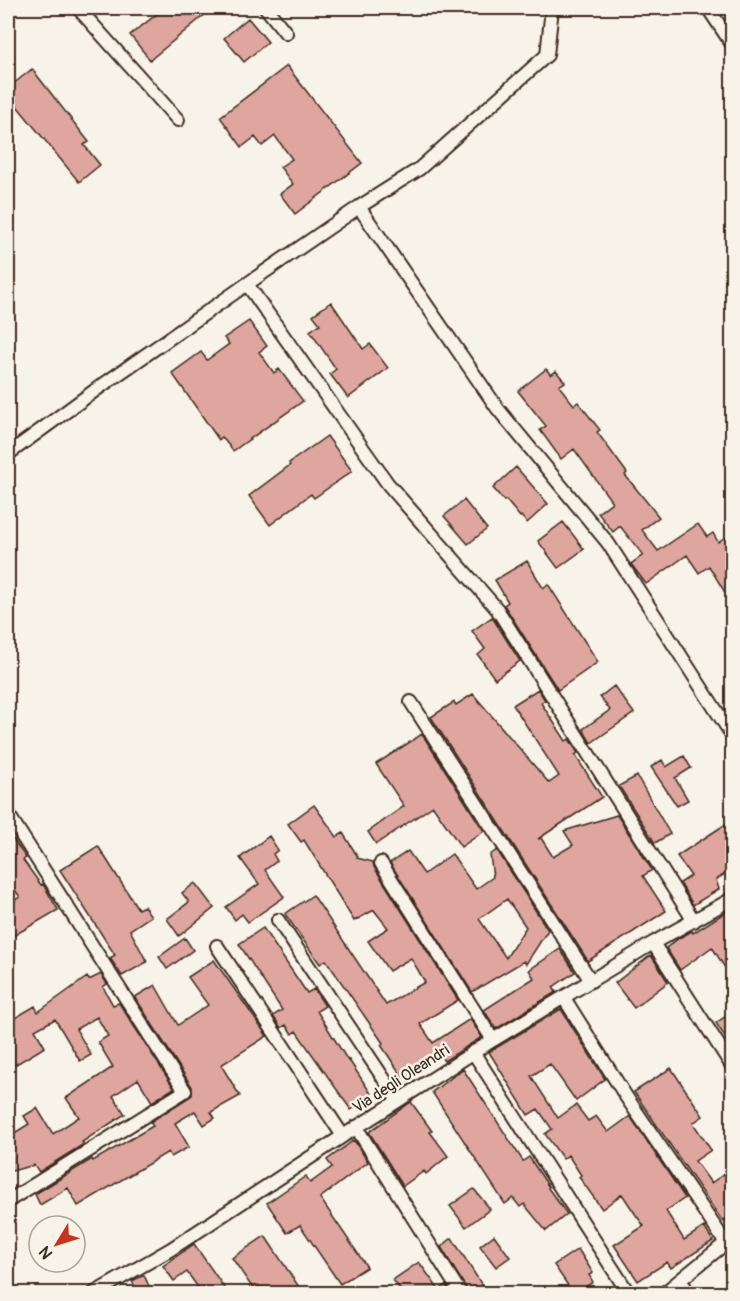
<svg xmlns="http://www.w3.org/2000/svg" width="740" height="1301" viewBox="0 0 740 1301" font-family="Pangolin,sans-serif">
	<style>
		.building { fill: #dfa59f; stroke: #3b2a1e; stroke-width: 1.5; fill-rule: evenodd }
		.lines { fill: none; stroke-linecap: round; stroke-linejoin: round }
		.street-casing { stroke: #3b2a1e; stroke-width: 16 }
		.street { stroke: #f7f3e8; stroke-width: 12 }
		.labels { text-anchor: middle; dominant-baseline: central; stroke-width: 5; stroke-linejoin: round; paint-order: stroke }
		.street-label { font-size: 16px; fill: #3b2a1e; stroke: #f7f3e8 }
	</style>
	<rect width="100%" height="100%" fill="#f7f3e8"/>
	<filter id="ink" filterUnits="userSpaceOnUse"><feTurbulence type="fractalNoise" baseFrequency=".0167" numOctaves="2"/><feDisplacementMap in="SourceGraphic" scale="12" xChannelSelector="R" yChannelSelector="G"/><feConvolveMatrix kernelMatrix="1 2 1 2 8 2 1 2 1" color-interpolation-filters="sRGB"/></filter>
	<g filter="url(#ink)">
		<path class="building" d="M165,8H213L150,60L130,35Z
			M248,18L268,42L244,62L224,38Z
			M287,66L362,163L295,214L280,194L293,184L280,167L292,159L275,136L262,146L255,137L242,147L220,117Z
			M32,69L89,142L84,145L100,165L79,182L8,95V88Z
			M331,302L363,349L370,344L388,368L348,398L330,374L336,369L310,331L320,324L313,315Z
			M249,321L267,346L259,352L274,373L279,369L303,401L233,451L222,437L219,440L172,373L201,352L207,360L229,344L224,338Z
			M546,369L551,375L556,371L565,382L559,386L574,405L578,402L600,430L597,432L627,473L625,475L659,517L642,530L658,551L698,524L707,537L713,533L718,542L725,537L732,548V604L709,566L699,573L687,555L646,584L631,564L643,555L620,526L613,532L598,513L612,502L574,449L561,459L540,430L546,426L518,391Z
			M327,436L352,471L314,498L311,494L270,525L249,496L290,465L289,463Z
			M516,467L548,504L527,523L521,516L520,517L506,500L504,501L493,488Z
			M464,500L487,529L468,544L444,516Z
			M563,522L584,549L558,568L538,541Z
			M527,561L543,588L548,584L598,662L558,690L504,605L508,602L495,580Z
			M492,617L520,661L495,679L478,655L485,649L472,631Z
			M614,686L634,713L591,743L583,729L610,710L600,697Z
			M538,689L545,700L541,703L566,741L569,739L578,753L575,755L602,797L538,839L541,838L553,857L573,845L564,831L617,815L652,870L643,876L666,911L588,961L431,717L454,702L456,705L473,694L549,783L559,776L513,705Z
			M422,734L484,831L461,847L433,806L376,844L368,832L404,806L376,764Z
			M684,756L691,768L675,778L688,800L677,806L651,767L662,760L666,767Z
			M637,776L670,834L655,843L619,786Z
			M314,805L337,837L343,833L358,857L357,858L373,862L374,867L458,1000L420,1024L433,1043L470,1019L482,1037L444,1061L440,1055L404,1079L381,1045L383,1043L326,960L320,964L285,914L313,895L386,1005L425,982L411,958L389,971L368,941L388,928L374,910L354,921L304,840L301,842L288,824Z
			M732,820V869L716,880L719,889L693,905L680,883L691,876L677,856Z
			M8,832L26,858L23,860L41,885L43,884L58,910L8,939V904L20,897L8,880Z
			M269,836L278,850L273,854L277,861L265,870L284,897L248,922L242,914L235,920L226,907L259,884L240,858Z
			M98,846L138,909L144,906L151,916L130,930L147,962L122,976L110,958L115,955L60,870Z
			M497,850L548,930L526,964L524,961L472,992L390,863L408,851L424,874L452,854L476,889L493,877L490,855ZM507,899L526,927L506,958L479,919Z
			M195,883L214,908L179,936L167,919L189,902L182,893Z
			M732,908V979L712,947L680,970L666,948L679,938L692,931L693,933Z
			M263,928L307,993L314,989L325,1006L317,1011L348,1061L349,1060L372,1095L351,1110L296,1031L292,1034L286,1025L281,1028L273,1016L282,1010L239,944Z
			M185,938L193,950L167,969L159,957Z
			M560,949L575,972L553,987L556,992L496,1029L484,1010L534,978L529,970Z
			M651,955L668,982L634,1008L615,983Z
			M214,960L267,1036L221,1065L240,1096L211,1112L215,1118L204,1125L195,1111L175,1123L189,1147L171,1157L168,1152L78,1206L68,1188L40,1205L35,1194L92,1159L93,1161L153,1126L150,1122L192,1095V1087L135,997L155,985L178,1025L208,1005L188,977Z
			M101,974L107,984L103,987L113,1005L119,1003L174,1088L152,1102L138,1079L113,1096L125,1114L82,1142L84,1144L39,1172L34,1165L8,1172V1137L29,1124L24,1116L37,1108L53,1134L79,1117L66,1098L113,1067L98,1042L108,1036L97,1017L76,1029L91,1055L80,1061L55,1019L35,1030L45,1047L8,1069V1022L35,1006L38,1012L87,977L89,980Z
			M561,1009L605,1079L576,1101L550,1064L531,1076L558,1118L576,1105L588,1121L596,1116L608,1132L630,1116L685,1198L666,1211L684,1240L704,1227L713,1241L671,1268L667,1262L638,1281L614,1245L644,1226L636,1215L622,1194L602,1209L579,1177L581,1175L568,1155L563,1159L545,1134L552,1129L538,1109L528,1115L489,1052Z
			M732,1012V1048L716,1023Z
			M671,1068L703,1116L693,1123L711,1150L695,1161L711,1183L727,1172L732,1180V1215L723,1222L634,1092Z
			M463,1069L523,1161L529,1157L549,1187L548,1188L567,1214L546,1231L524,1204L520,1207L513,1198L505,1204L432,1092Z
			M411,1102L432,1131L430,1132L448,1156L426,1174L424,1171L403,1186L369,1132Z
			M354,1140L368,1162L320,1198L367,1267L340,1284L300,1225L287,1233L267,1203L306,1176L310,1183L332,1167L327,1160Z
			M474,1189L490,1209L466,1227L450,1206Z
			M494,1235L510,1257L496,1267L480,1246Z
			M265,1236L303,1293H256L232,1258Z
			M452,1238L487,1293H469L441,1247Z
			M194,1244L228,1293H202L187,1272L174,1281L163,1266Z
			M578,1249L593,1273L589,1275L593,1282L576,1293H573L554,1265Z
			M419,1262L439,1290L446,1285L451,1293H403L393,1280Z
			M144,1275L148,1284L153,1293H138L132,1281Z"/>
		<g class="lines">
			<g class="street-casing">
				<path id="street" d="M78,8L178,120
					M266,8L286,33
					M708,8L732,44
					M359,207L498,409L608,543L732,735
					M247,284L388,484L497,609L694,921
					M8,454L97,389L247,284L359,207L419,169L547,55L552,8
					M411,702L591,981
					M8,814L185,1091L8,1201
					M381,863L493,1040
					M278,920L398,1100
					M653,943L732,1066
					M217,946L343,1136
					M564,998L627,1098L726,1243
					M473,1052L629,1294
					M356,1127L461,1294
					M681,1281L689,1294
					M93,1294L171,1249L343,1136L493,1040L653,943L732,899
					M663,1294L732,1238"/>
			</g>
			<use href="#street" class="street"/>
		</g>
	</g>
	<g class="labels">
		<g class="street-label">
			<text transform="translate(401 1079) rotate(-33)">Via degli Oleandri</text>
		</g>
	</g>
	<rect width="740" height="1301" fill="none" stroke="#f7f3e8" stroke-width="30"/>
	<rect x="15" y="15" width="710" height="1271" fill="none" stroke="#3b2a1e" stroke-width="2" filter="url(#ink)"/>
	<g transform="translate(57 1244) rotate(232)"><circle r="28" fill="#f7f3e8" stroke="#aca397" stroke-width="1.5"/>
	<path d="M0-4.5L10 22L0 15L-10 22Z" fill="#c8321e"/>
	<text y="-9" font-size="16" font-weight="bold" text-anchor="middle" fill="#3b2a1e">N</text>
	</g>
</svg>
